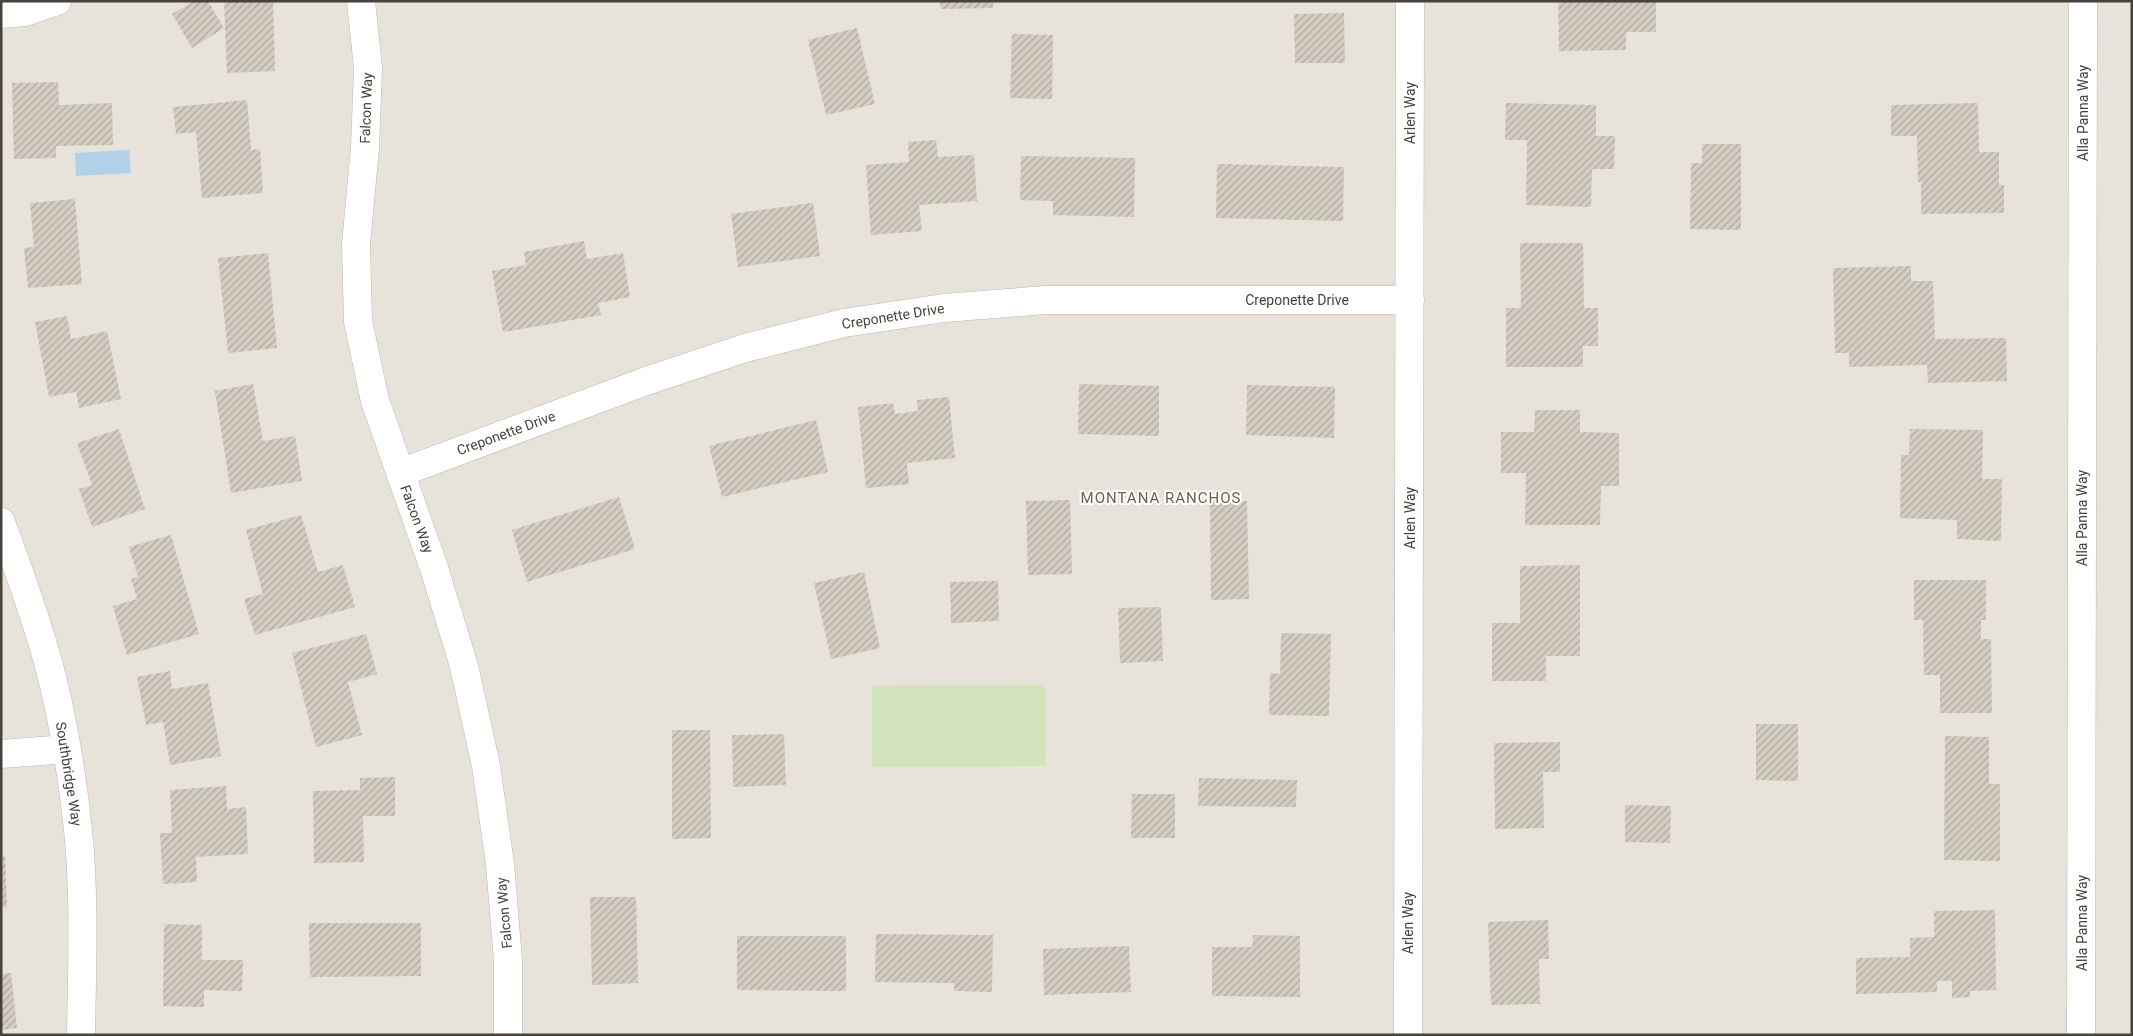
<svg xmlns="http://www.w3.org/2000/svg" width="2133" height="1036" viewBox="0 0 2133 1036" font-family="Roboto,sans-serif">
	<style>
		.residential { fill: #e7e3da }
		.pitch { fill: #d0e3ba }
		.water { fill: #b0d1e8 }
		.building { fill: url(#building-hatch) }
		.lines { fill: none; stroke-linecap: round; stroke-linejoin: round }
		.minor-casing { stroke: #beb9af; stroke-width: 29 }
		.minor { stroke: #fff; stroke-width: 28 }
		.labels { text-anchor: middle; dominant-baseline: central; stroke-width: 4; stroke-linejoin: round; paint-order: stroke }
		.street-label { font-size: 14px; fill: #47423a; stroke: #fff }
		.neighbourhood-label { font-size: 15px; letter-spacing: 1px; fill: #696053; stroke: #fff }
	</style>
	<defs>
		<pattern id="building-hatch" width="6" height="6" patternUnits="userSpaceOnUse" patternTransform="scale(1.25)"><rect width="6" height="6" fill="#d4cdc2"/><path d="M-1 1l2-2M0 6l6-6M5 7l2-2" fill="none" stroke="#aea89f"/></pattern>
	</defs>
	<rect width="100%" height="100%" fill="#f4f1ec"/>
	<path class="residential" d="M1,1H2132V1035H1Z"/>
	<path class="pitch" d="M1045,685L1046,766L872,767V686Z"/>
	<path class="water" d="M129,150L131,173L76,176L75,153Z"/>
	<path class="building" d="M194,1H208L224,28L192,48L172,14Z
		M224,1H273L275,71L227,73Z
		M940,1H993V8L941,9Z
		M1558,1H1656V32H1626V50L1559,51Z
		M1344,13L1345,63H1295L1294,14Z
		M857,28L875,104L826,115L808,40Z
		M1012,34L1053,35L1052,99L1010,98Z
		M58,82L59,105L112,103L113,145L56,146V158L14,159L12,83Z
		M247,100L251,150L260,149L263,193L202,198L196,132L176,134L173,107Z
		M1506,103L1596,105V136H1615L1614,169H1592L1591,207L1526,205L1527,140H1505Z
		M1978,103L1979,152H1999V185H2004V213L1921,214V182H1918L1917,136H1891V105Z
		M936,140L938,157L974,155L977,201L919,205L922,231L871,235L866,165L909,162L908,142Z
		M1702,144H1741V230L1690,229L1691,163H1702Z
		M1021,156L1135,158L1134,217L1053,215V201L1020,200Z
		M1217,164L1344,167L1343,221L1216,218Z
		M75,199L82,284L28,288L24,248L34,247L30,203Z
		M813,203L820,256L738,267L731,214Z
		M584,241L587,259L623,253L630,297L598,303L601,315L503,332L492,271L526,265L524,252Z
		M1520,243H1583L1584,308H1598V346H1583V367H1506V308H1521Z
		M268,253L277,348L228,353L218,258Z
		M1911,266V281H1933L1935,339L2006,338L2007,381L1928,383L1927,365L1849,367V353H1835L1833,268Z
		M67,316L71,339L107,331L121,399L79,408L76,392L49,397L35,322Z
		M253,384L263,441L295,436L302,481L231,493L215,391Z
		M1079,384L1159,386V436L1078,434Z
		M1247,385L1335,387L1334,438L1246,435Z
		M949,397L955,458L907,463L909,484L866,488L858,407L893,403L895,414L918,411L917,400Z
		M1535,410H1580V432L1619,433V486H1601L1600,525H1525L1526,473H1501V432H1534Z
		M816,420L828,472L722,497L709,446Z
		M119,429L145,509L92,527L79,489L92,485L77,443Z
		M1910,429L1983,430L1982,479H2002L2001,541L1957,539V520L1900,518L1901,455H1909Z
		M619,497L635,549L527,582L512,530Z
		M1070,500L1072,574L1028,575L1026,501Z
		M1210,501H1247L1249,599L1211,600Z
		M301,515L318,572L343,565L355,607L255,635L244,599L263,594L246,530Z
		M171,535L199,634L127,655L113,606L137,599L131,579L138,577L129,547Z
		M1580,565V656H1546V681H1492V623H1520V566Z
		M864,572L880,648L831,659L814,583Z
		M1914,580H1986V620H1981V639H1991L1992,713H1940V675H1924L1923,620H1914Z
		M998,581L999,621L951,623L950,582Z
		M1161,607L1163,661L1120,663L1118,608Z
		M1281,633L1331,634L1329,716L1269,715L1270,673L1280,674Z
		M366,634L377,674L348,682L362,735L316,747L292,653Z
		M170,671L172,689L208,683L221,756L170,765L163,722L146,725L137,677Z
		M1756,724H1798V781L1756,780Z
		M672,730H710L711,838L672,839Z
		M784,734L786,785L733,787L732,735Z
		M1945,736L1989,737V784H2000V861L1944,860Z
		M1560,742V772H1543L1544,828L1495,829L1494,743Z
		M395,777V816H363L364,862L314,863L313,791L360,790V778Z
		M1199,778L1297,780L1296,807L1198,806Z
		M226,786L227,809L246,807L248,854L196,857L197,882L163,884L160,833H172L170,790Z
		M1132,794H1175V838H1131Z
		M1625,805L1671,806L1670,843L1625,842Z
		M1,856H5L7,907H1Z
		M590,897H636L638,983L592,985Z
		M1995,910L1996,990L1970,991V997L1952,998V981H1937V992L1856,994V958L1910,957V938L1934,937V911Z
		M1548,920L1549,959H1539L1540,1004L1491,1005L1488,922Z
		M309,923H421V976L310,977Z
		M164,924L202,925V960H243L242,991L204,990V1007L163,1006Z
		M876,934L993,935L992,992L954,991V983L875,982Z
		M1253,935L1300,936V997L1212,996V947H1252Z
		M737,936H846V991L737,990Z
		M1129,946L1131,992L1044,995L1043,949Z
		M11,973L17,1028L1,1030V974Z"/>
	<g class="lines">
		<g class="minor-casing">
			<path id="minor" d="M361,1L368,68L365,148L356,244L358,321L375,401L434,568L464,666L486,766L500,864L508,961V1035
				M1,14L25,12L57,1
				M400,473L649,380L745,348L844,323L944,308L1046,300H1410
				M1,522C18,568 35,615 48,662C63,717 72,774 78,830C85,898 82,967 81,1035
				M1,754L67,749
				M1408,1035L1410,1
				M2081,1035L2083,1"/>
		</g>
		<use href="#minor" class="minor"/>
	</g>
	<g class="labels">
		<g class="street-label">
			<text transform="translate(366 108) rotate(-88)">Falcon Way</text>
			<text transform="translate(1410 113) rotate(-90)">Arlen Way</text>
			<text transform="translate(2083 113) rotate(-90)">Alla Panna Way</text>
			<text x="1297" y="300">Creponette Drive</text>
			<text transform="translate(893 316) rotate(-9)">Creponette Drive</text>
			<text transform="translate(506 433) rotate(-20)">Creponette Drive</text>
			<text transform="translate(1410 518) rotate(-90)">Arlen Way</text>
			<text transform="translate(2082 518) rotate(-90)">Alla Panna Way</text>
			<text transform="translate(417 519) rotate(70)">Falcon Way</text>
			<text transform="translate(69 774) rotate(81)">Southbridge Way</text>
			<text transform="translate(504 913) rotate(-95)">Falcon Way</text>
			<text transform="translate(1408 923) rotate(-90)">Arlen Way</text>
			<text transform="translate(2082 923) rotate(-90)">Alla Panna Way</text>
		</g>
		<g class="neighbourhood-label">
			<text x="1161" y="498">MONTANA RANCHOS</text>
		</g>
	</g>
	<rect width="2133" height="1036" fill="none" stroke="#47423a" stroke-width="5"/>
</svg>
